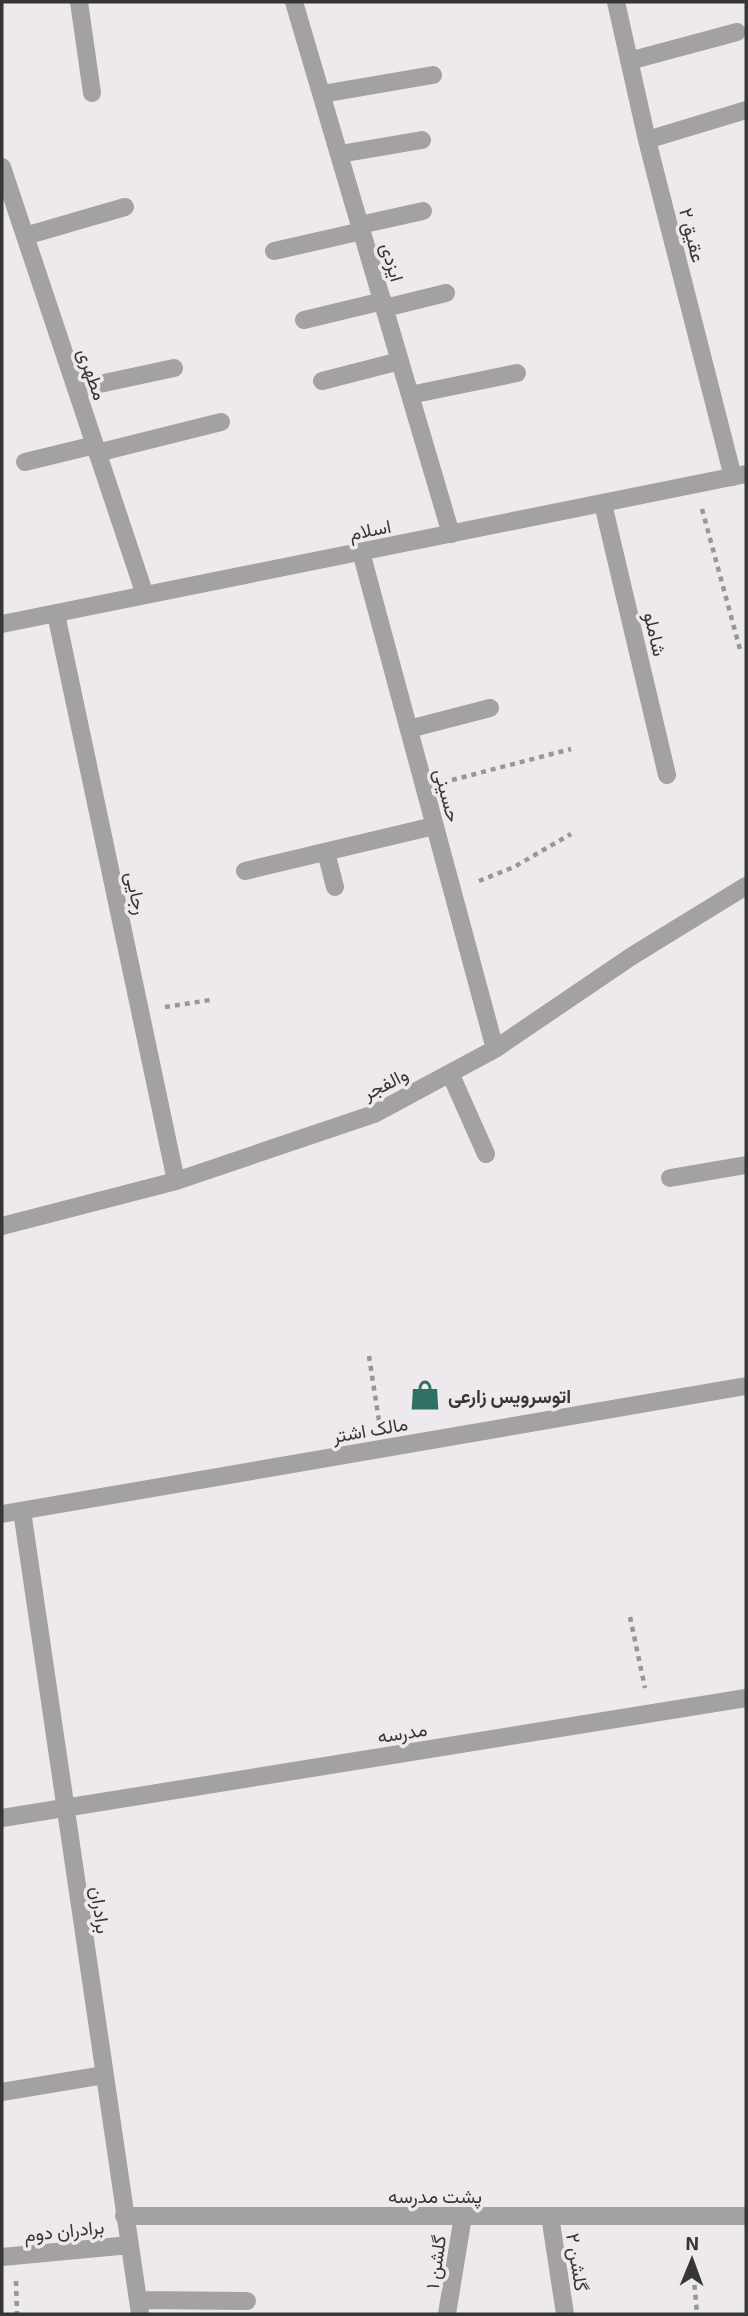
<svg xmlns="http://www.w3.org/2000/svg" width="748" height="2316" viewBox="0 0 748 2316" font-family="'Exo 2',Vazirmatn,sans-serif">
	<style>
		.lines { fill: none; stroke-linecap: round; stroke-linejoin: round }
		.path { stroke: #999698; stroke-width: 4.5; stroke-dasharray: 5 5; stroke-linecap: butt }
		.minor { stroke: #a3a1a3; stroke-width: 18 }
		.tertiary { stroke: #a3a1a3; stroke-width: 18 }
		.labels { text-anchor: middle; dominant-baseline: central; stroke-width: 7; stroke-linejoin: round; paint-order: stroke }
		.street-label { font-size: 19px; fill: #373637; stroke: #ede9ec }
		.poi-label { font-size: 19px; font-weight: bold; fill: #373637; stroke: #ede9ec; text-anchor: start }
	</style>
	<rect width="100%" height="100%" fill="#ede9ec"/>
	<g class="lines">
		<path class="path" d="M702,509L741,653
			M452,780L571,749
			M479,881L514,867L571,834
			M165,1007L210,1000
			M369,1356L379,1421
			M630,1617L645,1688
			M691,2245L697,2314
			M16,2281L17,2314"/>
		<path class="minor" d="M79,2L92,93
			M294,2L451,534
			M616,2L647,140L733,477
			M629,61L737,32
			M322,94L433,75
			M647,140L746,110
			M340,154L422,140
			M2,167L145,595
			M360,225L423,211
			M25,236L125,207
			M274,251L362,231
			M385,308L446,293
			M304,320L383,301
			M322,381L400,361
			M76,389L174,368
			M410,395L517,373
			M97,453L221,422
			M25,462L95,445
			M603,504L667,775
			M361,552L495,1049
			M56,614L176,1181
			M409,729L490,708
			M326,852L335,887
			M245,871L434,826
			M450,1073L486,1154
			M670,1178L746,1165
			M2,1226L176,1181L374,1114L495,1049L632,956L746,886
			M22,1511L140,2314
			M2,1818L746,1698
			M2,2092L104,2075
			M124,2216H746
			M550,2216L565,2314
			M2,2257L130,2245
			M139,2300L247,2301
			M447,2314L463,2216"/>
		<path class="tertiary" d="M2,624L746,474
			M2,1514L746,1386"/>
	</g>
	<defs>
		<g id="shop-bare" transform="scale(2.415)"><path d="M-5-2.5h2.3a2.7 3.5 0 0 1 5.4 0H5L5.5 6h-11ZM-1.5-2.5h3a1.5 2.3 0 0 0-3 0Z" fill="#2e7164" stroke="#ede9ec" stroke-width="2.5" paint-order="stroke"/></g>
	</defs>
	<g fill-rule="evenodd">
		<use href="#shop-bare" x="425" y="1395"/>
	</g>
	<g class="labels">
		<g class="street-label">
			<text transform="translate(693 235) rotate(76)">عقیق ۲</text>
			<text transform="translate(393 262) rotate(74)">ایزدی</text>
			<text transform="translate(93 374) rotate(71)">مطهری</text>
			<text transform="translate(370 529) rotate(-11)">اسلام</text>
			<text transform="translate(656 634) rotate(77)">شاملو</text>
			<text transform="translate(448 795) rotate(75)">حسینی</text>
			<text transform="translate(137 893) rotate(78)">رجایی</text>
			<text transform="translate(385 1083) rotate(-27)">والفجر</text>
			<text transform="translate(370 1429) rotate(-10)">مالک اشتر</text>
			<text transform="translate(402 1732) rotate(-9)">مدرسه</text>
			<text transform="translate(101 1910) rotate(82)">برادران</text>
			<text x="435" y="2195">پشت مدرسه</text>
			<text transform="translate(64 2230) rotate(-6)">برادران دوم</text>
			<text transform="translate(435 2262) rotate(-82)">گلشن ۱</text>
			<text transform="translate(578 2262) rotate(81)">گلشن ۲</text>
		</g>
		<g class="poi-label">
			<text x="448" y="1395">اتوسرویس زارعی</text>
		</g>
	</g>
	<rect width="748" height="2316" fill="none" stroke="#373637" stroke-width="7"/>
	<g transform="translate(692 2260) rotate(1)" stroke="#ede9ec" stroke-width="5" paint-order="stroke">
	<path d="M0-5L12 26L0 18L-12 26Z" fill="#373637"/>
	<text y="-10" font-size="19" font-weight="bold" text-anchor="middle" fill="#373637">N</text>
	</g>
</svg>
